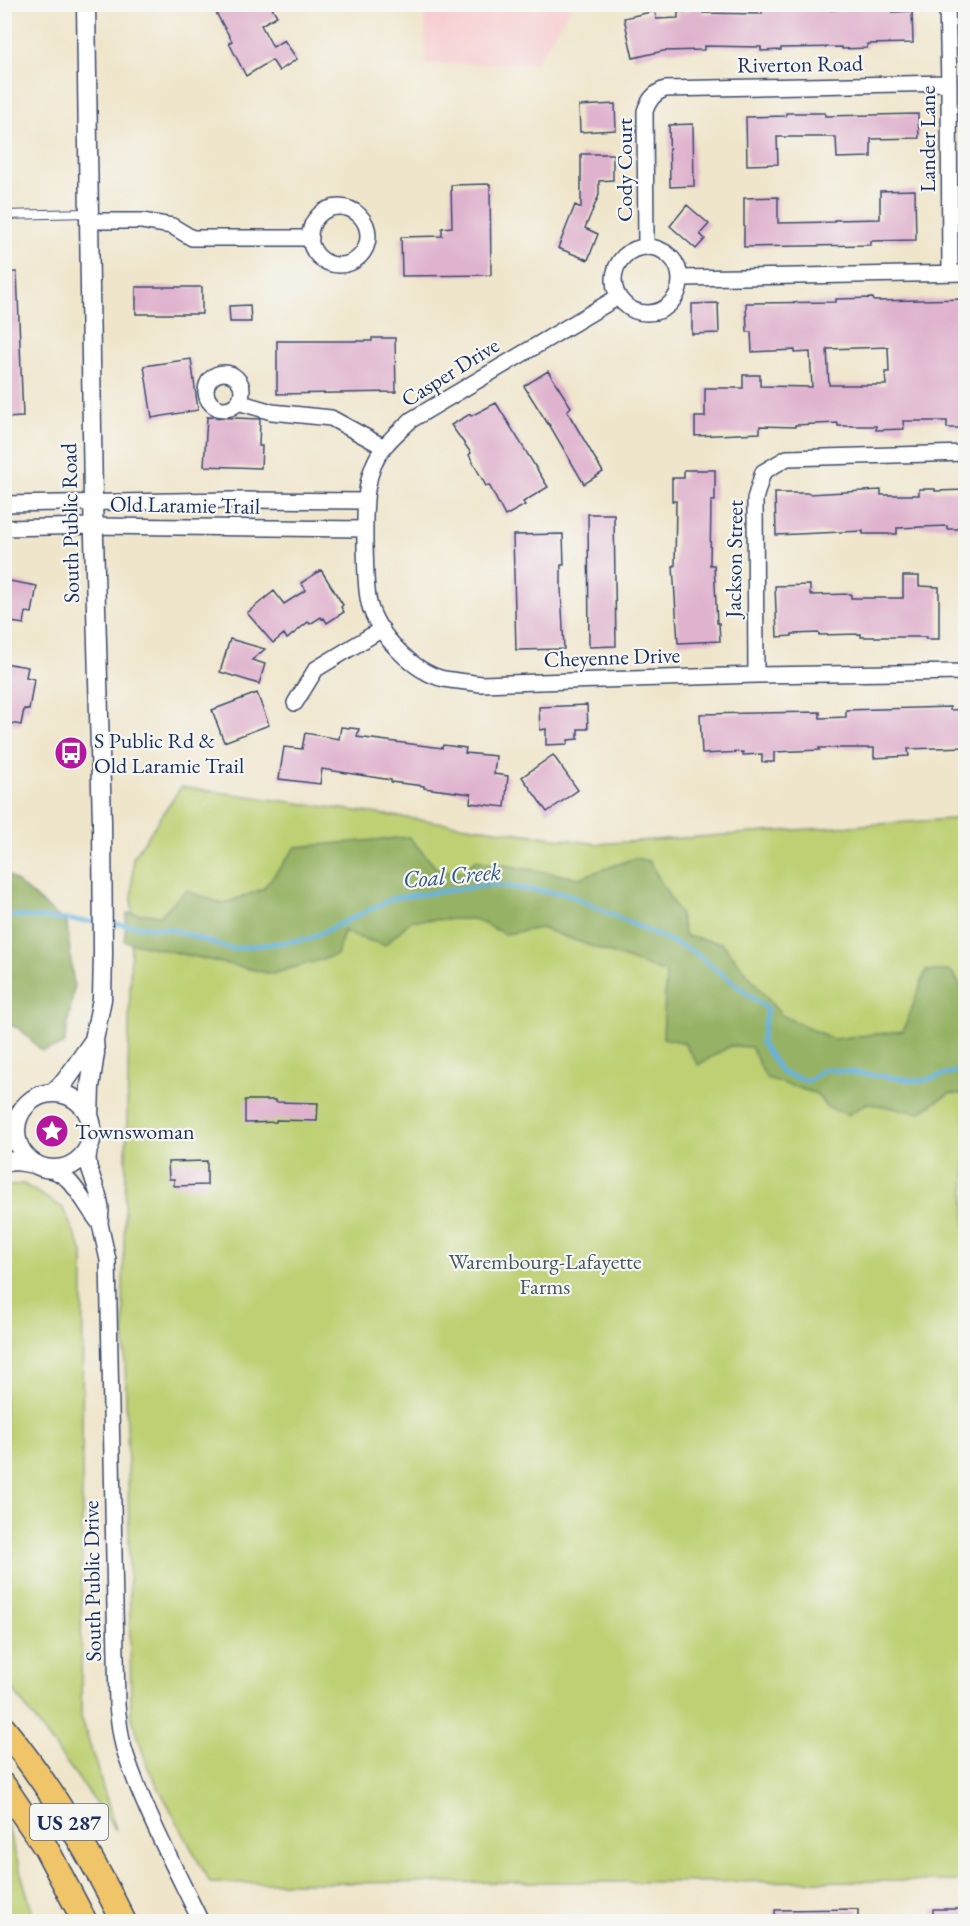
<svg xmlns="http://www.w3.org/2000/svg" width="970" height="1926" viewBox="0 0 970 1926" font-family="'EB Garamond',serif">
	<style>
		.built { fill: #f7cfd2 }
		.green { fill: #bed073; stroke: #6c8068; stroke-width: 1.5 }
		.forest { fill: #96b265; stroke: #587062; stroke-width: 1.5 }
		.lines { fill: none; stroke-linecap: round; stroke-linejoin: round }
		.stream { stroke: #65b3df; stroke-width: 4.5 }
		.building { fill: #dfb2cd; fill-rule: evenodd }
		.service-casing { stroke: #3b4a6e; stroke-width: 10 }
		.minor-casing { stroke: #3b4a6e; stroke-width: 18 }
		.tertiary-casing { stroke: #3b4a6e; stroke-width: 21 }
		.primary-casing { stroke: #3b4a6e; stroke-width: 27 }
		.service { stroke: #fff; stroke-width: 8 }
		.minor { stroke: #fff; stroke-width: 15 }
		.tertiary { stroke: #fff; stroke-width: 18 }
		.primary { stroke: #f0c469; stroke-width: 24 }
		.labels { text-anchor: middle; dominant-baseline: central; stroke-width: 4.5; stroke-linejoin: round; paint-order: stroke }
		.shield { fill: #f6f6f2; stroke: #5d6b8a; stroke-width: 1.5 }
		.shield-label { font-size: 21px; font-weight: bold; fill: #1b2f5e }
		.street-label { font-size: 22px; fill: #1b2f5e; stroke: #f6f6f2 }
		.poi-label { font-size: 22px; fill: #1b2f5e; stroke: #f6f6f2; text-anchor: start }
		.park-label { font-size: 22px; fill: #445763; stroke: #f6f6f2 }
		.water-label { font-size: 24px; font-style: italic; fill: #315785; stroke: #f6f6f2 }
	</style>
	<rect width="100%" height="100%" fill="#f6f6f2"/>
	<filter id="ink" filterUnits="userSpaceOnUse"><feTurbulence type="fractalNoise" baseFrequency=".0167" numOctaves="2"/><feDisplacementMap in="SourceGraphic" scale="12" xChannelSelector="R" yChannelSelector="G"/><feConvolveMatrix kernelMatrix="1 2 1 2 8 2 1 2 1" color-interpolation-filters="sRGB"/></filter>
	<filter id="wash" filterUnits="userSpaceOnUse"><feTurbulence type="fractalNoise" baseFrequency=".008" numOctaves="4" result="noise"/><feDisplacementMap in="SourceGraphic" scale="24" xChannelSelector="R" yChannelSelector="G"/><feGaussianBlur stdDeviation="1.35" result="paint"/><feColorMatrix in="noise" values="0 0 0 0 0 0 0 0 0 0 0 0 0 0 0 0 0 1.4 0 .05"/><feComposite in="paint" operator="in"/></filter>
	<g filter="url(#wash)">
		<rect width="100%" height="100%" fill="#efe5ca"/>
		<path class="built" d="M424,5V4L572,5L536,63L426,64Z"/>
		<path class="green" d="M181,787L598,844L965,818V1881L210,1883L148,1768L131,1715L128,1467L123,1287L133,858Z
			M23,1184L63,1208L83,1253L81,1716L116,1830L5,1679L4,1187Z
			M5,1820L6,1822L35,1921H5Z"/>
		<path class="forest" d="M409,837L438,870L464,872L475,860L579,878L635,858L649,861L680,915L685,936L722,943L781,1015L833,1039L903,1031L926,971H951L965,992V1095L950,1093L919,1113L867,1103L848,1115L825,1106L817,1094L766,1078L751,1047L730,1046L698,1065L684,1043L663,1038L666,973L541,928L505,934L474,919L412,920L385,945L354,936L344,931L337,955L272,974L124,941L127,913L161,915L186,890L223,904L263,889L296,847Z
			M5,872L67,924L74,988L64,1045L42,1051L19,1028L5,1024Z"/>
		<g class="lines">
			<path class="stream" d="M4,915L97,922
				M106,923L170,929L231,949L309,939L394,898L490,885L567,894L694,952L767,1009L761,1043L782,1073L808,1081L824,1069L921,1081L966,1069"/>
		</g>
		<g id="blocks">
			<path class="building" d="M211,4H270L277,16L261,25L273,47L284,40L297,59L279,71L272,60L246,76L229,43L232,41Z
				M870,4V7L893,6V12L912,11L913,43L867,44V48L842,49V47L781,48V50L761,51V47L704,46V50L663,51L633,58L624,18L655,11L656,19L678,18V12L689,11L688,7L703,6V13L762,14V10H772V6L831,5V10L855,8V5Z
				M615,104L616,130L580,132L579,106Z
				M786,113H825V116L918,114L919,138L871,139V157L837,158L836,137H777L778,164L747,165L746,117L786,116Z
				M693,124L694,186L670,187L669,125Z
				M581,154H613V180L599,181V195L585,228L598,234L588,260L558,248L575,205L581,208Z
				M490,184L491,275L402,276L401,237L442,236V228L452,227L451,185Z
				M915,190L916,240L871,241V245L744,247V198L778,197V223L834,222V220L880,219V191Z
				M687,205L709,224L700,234L705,239L696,249L670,226Z
				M17,272L23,417L4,418V273Z
				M136,287H202V314H136Z
				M873,298L874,301L966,299V328H962L963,370H966V428H947V421H903L904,429L876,430V426H838V423L795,425V427L760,426V433L695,436V417H705V388H743V375H760V386L812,387L810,352L795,353V350L752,352L751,332H747L746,303L836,302V299ZM888,347L889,372H885L886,385H829L827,349Z
				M718,303L719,333L692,334V304Z
				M250,305L251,322H230L229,306Z
				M372,338H395L396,392L277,394V341H372Z
				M191,359L198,410L152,418L144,366Z
				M548,371L571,407L567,411L603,472L584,484L549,424H548L524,386Z
				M496,403L548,487L523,502L525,505L505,516L489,485L486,486L469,455L471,453L451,425L470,414L471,416Z
				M207,417L260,419L259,446H262L261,468L204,466Z
				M684,470H715V501H711L710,565H714L717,623H719L720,641L678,643L673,566H675L676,501H672V478H684Z
				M919,489H935V491L966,490V529H947V526L897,528V534H863V531L776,535L775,493H809V494L881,490V495H919Z
				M588,514H614L616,646L589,647Z
				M563,534L564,565H561V587L564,649L516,650L513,535Z
				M321,570L343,605L341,607L344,612L327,623L324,618L322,619L321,617L310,624L308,622L287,639L284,634L273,643L247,613L274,591L284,604L306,590L301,583Z
				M903,576H919V586L939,587V639H926V637H861V634L819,635V633L792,634V636L777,637L775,586L810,585V595L851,594V598H903Z
				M4,580L37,586L32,613L26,612L24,624L4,621Z
				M230,639L265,649L252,660L265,664L259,684L220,672Z
				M4,663L28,667L26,677L34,679L29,710L24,709L21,725L4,722Z
				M257,693L269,725L224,742L212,710Z
				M587,705L588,729H578V739L568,740V744L546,745V729L540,730L539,707Z
				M950,707V710L966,709V747L908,749L909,756L874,758V748H819L820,750L774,752V762H762V754L743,755V752L702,754L700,714L820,712V718L846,717V710Z
				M341,727L359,729L357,737L442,748L443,745L466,748L465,753L496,756L494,774L508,776L505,807L470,803L471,794L424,788V786L391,782V780L322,769L320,784L279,779L284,747L302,749L305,733L339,739Z
				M553,755L578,790L547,812L522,777Z
				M245,1100H275V1102L318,1103L317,1121L276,1120V1122L245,1123Z
				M207,1161V1185L174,1186V1179H169L168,1162Z
				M858,1909V1922H775V1910Z
				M933,1909H966V1922H933Z"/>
		</g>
	</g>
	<g filter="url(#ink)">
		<use href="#blocks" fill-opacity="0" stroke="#3b4a6e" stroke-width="1.5"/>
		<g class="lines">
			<g class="service-casing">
				<path id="service" d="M4,215L88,213"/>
			</g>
			<g class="minor-casing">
				<path id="minor" d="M947,4L949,83L950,273
					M310 236a29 29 0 1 1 58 0a29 29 0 1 1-58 0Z
					M89,221H142L172,226L192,238H311
					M646,246L645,111C649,100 654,93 665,89L949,83
					M614 280a33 33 0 1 1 66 0a33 33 0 1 1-66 0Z
					M681,278L966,273
					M618,297L411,420C403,428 393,436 385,446C362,473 365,515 365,548C366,566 365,585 369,603C377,634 413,672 444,679C456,681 469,682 481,684L756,675L966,672
					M206 391a18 18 0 1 1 36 0a18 18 0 1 1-36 0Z
					M238,402L272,412L331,418L384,447
					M4,504L231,500L365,501
					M4,528L93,526L365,529
					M756,675L755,499L763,472L787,458L966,453
					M295,703L316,669L382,629
					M90,1145L88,1158L89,1167L99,1197L101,1209L100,1224L108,1260L117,1705C119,1722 120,1739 126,1755C145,1812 175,1868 201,1922
					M51,1169C56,1172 63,1175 68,1180C79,1190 89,1211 100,1224"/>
			</g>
			<g class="tertiary-casing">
				<path id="tertiary" d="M86,4L93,501L102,822L103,954L102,999L94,1040L95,1053L90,1087L89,1116
					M16 1131a38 38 0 1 1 76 0a38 38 0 1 1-76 0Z
					M53,1093L66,1080L94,1040
					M4,1162L17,1161L35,1164"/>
			</g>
			<g class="primary-casing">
				<path id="primary" d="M4,1729C52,1788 90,1854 124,1922
					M4,1786L46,1848L85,1922"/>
			</g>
			<use href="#service" class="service"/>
			<use href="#minor" class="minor"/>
			<use href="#tertiary" class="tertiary"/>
			<use href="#primary" class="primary"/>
		</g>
	</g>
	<defs>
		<g id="bus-disc" transform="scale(1.725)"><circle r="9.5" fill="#b5179e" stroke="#f6f6f2"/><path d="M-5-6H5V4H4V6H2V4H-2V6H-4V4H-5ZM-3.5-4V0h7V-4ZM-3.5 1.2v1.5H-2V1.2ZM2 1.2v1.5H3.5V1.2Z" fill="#fff"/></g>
		<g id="sight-disc" transform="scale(1.725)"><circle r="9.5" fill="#b5179e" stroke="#f6f6f2"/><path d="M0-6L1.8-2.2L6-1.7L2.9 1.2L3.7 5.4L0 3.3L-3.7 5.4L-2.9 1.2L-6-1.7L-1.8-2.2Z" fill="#fff"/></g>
	</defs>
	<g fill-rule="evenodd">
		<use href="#bus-disc" x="71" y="753"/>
		<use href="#sight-disc" x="52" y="1131"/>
	</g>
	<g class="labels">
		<rect class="shield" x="30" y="1804" width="78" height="36" rx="4.5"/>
		<g class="shield-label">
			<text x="69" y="1822">US 287</text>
		</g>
		<g class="street-label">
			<text transform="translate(800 64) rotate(-1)">Riverton Road</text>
			<text transform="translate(927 139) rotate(-90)">Lander Lane</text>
			<text transform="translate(624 170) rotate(-90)">Cody Court</text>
			<text transform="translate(450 372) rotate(-32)">Casper Drive</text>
			<text transform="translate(185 505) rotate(1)">Old Laramie Trail</text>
			<text transform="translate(70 523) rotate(-91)">South Public Road</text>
			<text transform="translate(734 559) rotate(-89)">Jackson Street</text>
			<text transform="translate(612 657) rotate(-2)">Cheyenne Drive</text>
			<text transform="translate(92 1581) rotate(-91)">South Public Drive</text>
		</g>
		<g class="poi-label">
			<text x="94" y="740">S Public Rd &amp;<tspan x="94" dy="25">Old Laramie Trail</tspan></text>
			<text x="75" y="1131">Townswoman</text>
		</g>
		<g class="park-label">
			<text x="545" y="1261">Warembourg-Lafayette<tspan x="545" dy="25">Farms</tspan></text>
		</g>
		<g class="water-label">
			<text transform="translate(452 875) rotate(-5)">Coal Creek</text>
		</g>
	</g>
	<rect width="970" height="1926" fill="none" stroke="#f6f6f2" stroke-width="24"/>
</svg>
